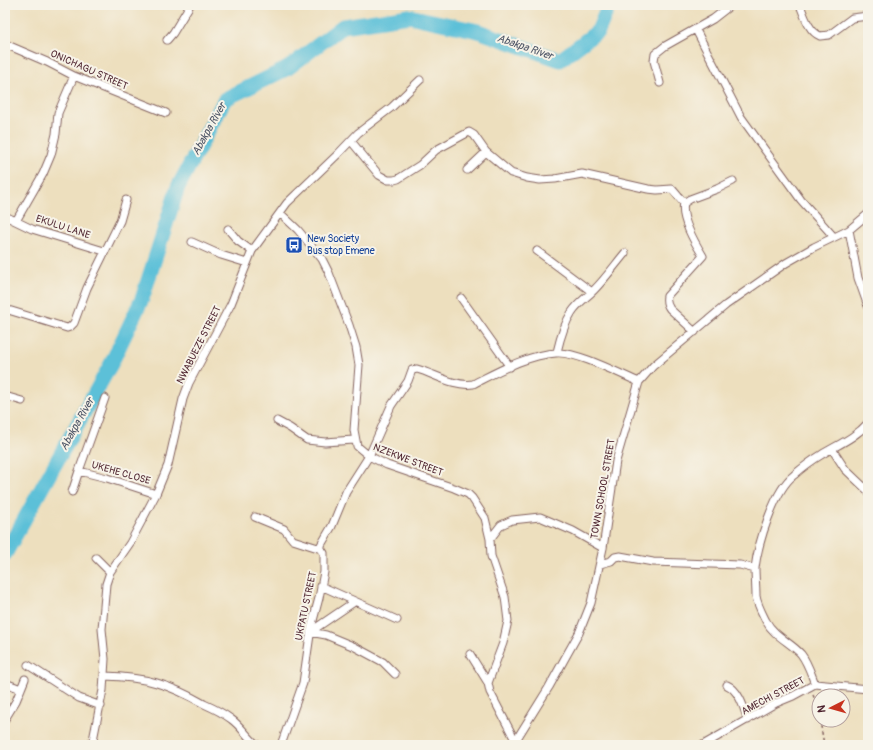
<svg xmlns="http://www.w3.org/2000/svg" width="873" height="750" viewBox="0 0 873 750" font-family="Pangolin,sans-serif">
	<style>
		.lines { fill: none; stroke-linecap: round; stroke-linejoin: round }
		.river { stroke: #5bc0d8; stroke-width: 15 }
		.minor-casing { stroke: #83625e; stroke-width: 9 }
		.path { stroke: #83625e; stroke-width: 1.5; stroke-dasharray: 3 3; stroke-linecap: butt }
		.minor { stroke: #fff; stroke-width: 7 }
		.labels { text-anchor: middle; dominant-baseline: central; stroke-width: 4; stroke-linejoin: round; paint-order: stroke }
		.street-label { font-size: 10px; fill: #4a1f2b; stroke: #f7f3e8 }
		.transit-label { font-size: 10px; fill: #164399; stroke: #f7f3e8; text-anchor: start }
		.water-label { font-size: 11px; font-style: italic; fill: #505768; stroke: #f7f3e8 }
	</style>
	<rect width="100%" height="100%" fill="#f7f3e8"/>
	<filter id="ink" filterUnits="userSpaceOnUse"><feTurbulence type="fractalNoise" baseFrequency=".025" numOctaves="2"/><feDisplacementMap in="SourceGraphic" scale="8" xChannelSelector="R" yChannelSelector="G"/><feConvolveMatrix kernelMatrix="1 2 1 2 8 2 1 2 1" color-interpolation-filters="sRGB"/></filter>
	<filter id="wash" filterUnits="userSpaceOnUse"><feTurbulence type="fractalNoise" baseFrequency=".012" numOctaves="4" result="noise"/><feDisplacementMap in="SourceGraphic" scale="16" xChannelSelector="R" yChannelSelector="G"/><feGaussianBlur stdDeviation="0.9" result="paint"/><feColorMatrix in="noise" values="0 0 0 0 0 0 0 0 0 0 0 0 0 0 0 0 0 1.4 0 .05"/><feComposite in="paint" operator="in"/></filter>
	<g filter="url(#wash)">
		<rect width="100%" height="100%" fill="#eddfbe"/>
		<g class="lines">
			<path class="river" d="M5,554L111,364L142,299L178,187L225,99L288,68L343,26L409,16L478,31L560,60L598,31L609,5"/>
		</g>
	</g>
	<g filter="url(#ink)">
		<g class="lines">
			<g class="minor-casing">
				<path id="minor" d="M800,5C804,15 809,32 820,36L829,35L852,18L868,16
					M696,30L741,117L801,200L834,237
					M167,40L173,33L190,5
					M5,44L47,62L74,76L166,113
					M660,83L654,61L655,54L665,46L713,19L731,5
					M351,141L379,175L388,180H394L398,179L420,165L436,150L469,132L474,135L486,152L511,173L527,178L540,180L555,179L582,174L648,189L657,190L672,189L684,203C680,218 695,243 703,256L667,296C666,301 667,305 670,309L695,332
					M467,170L486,152
					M684,203L690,199L717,189L733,181
					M280,213L298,230L322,259L329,273L349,325L356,347L359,365L354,430L357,446L369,456L387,465L454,488L468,494L472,498L485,518L490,539
					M5,216L32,229L104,251
					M16,221L43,174L51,155L56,134L58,113L74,76
					M228,229L238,241L252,251
					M849,230L858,278L868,306
					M192,242L221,255L247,263
					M537,251L592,292
					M461,298L510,367
					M5,309L67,328L70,327L74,323L87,288L120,221L126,200
					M557,352C560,339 564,324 572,312C578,303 586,298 594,290C605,279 615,265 625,253
					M5,396L22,401
					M277,421L290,428L307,440L325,442L354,440
					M832,449L845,469L868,491
					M79,471L105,398
					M72,492L79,471L107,478L156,494
					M255,517L284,529L293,540L321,549
					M96,558L110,572
					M600,564L611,561L615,557L620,556L653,562L740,565L755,569
					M321,586L397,620
					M310,632L326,635L355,647L383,662L395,674
					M310,632L354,602
					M470,654L488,683
					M28,665L79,698L101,706
					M105,676C145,677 169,684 204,704C213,708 223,713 231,719C241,726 247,737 257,745
					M5,683L21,689
					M815,684C811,674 808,663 801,654C790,642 774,636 766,621C762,613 757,604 756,596C756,589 755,575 755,568C758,544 774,490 794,475C802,468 811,461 821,455C837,445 855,438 868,423
					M727,685C739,690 744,708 748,720
					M5,719L16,701L25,679
					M515,740L490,692L488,683L503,643L508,621L505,597L491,556L490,539L501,525L512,520L540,517L573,531L603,548
					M92,745L103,690L105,659L102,629L106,584L110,572L130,543L156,494L168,465L183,399L189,383L231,304L252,251L287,203L337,155L358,133L392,107L420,80
					M281,745L303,683L311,628L319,598L324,572V553L321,549V545L332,526L346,492L369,456L391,406L408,381L412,370L417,369C435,374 454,387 473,384C499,371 527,355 556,353C576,351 620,374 639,382
					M513,745L549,687L565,658L579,633L591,603L603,548L616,461L639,382L653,366L726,305L786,263L814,247L849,230L868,214
					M703,745L776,703L793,696L815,684L868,689"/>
			</g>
			<path class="path" d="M813,695L818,706L819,711
				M820,720L824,745"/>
			<use href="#minor" class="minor"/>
		</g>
	</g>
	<defs>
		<g id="bus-square" transform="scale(0.9)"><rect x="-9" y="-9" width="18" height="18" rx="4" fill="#1a4fb4" stroke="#f7f3e8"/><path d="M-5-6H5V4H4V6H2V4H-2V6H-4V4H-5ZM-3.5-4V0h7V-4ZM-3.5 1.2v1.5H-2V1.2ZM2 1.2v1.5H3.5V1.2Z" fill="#fff"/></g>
	</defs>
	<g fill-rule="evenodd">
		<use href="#bus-square" x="294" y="245"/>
	</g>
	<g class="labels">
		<g class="street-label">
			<text transform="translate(89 70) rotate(24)">ONICHAGU STREET</text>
			<text transform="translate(63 227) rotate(18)">EKULU LANE</text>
			<text transform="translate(199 345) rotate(-63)">NWABUEZE STREET</text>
			<text transform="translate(408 460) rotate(21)">NZEKWE STREET</text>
			<text transform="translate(121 473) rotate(16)">UKEHE CLOSE</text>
			<text transform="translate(603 489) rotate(-80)">TOWN SCHOOL STREET</text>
			<text transform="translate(306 606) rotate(-78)">UKPATU STREET</text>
			<text transform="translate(773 696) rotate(-28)">AMECHI STREET</text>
		</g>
		<g class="transit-label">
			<text x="307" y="239">New Society<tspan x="307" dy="12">Bus stop Emene</tspan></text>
		</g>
		<g class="water-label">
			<text transform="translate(525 47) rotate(19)">Abakpa River</text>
			<text transform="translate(209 129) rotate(-61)">Abakpa River</text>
			<text transform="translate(77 424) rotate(-61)">Abakpa River</text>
		</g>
	</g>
	<rect width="873" height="750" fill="none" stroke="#f7f3e8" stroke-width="20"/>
	<g transform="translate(831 708) rotate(264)"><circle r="19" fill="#f7f3e8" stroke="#b29e9c"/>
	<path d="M0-3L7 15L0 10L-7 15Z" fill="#c8321e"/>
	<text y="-6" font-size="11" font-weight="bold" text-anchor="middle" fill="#4a1f2b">N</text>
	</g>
</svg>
